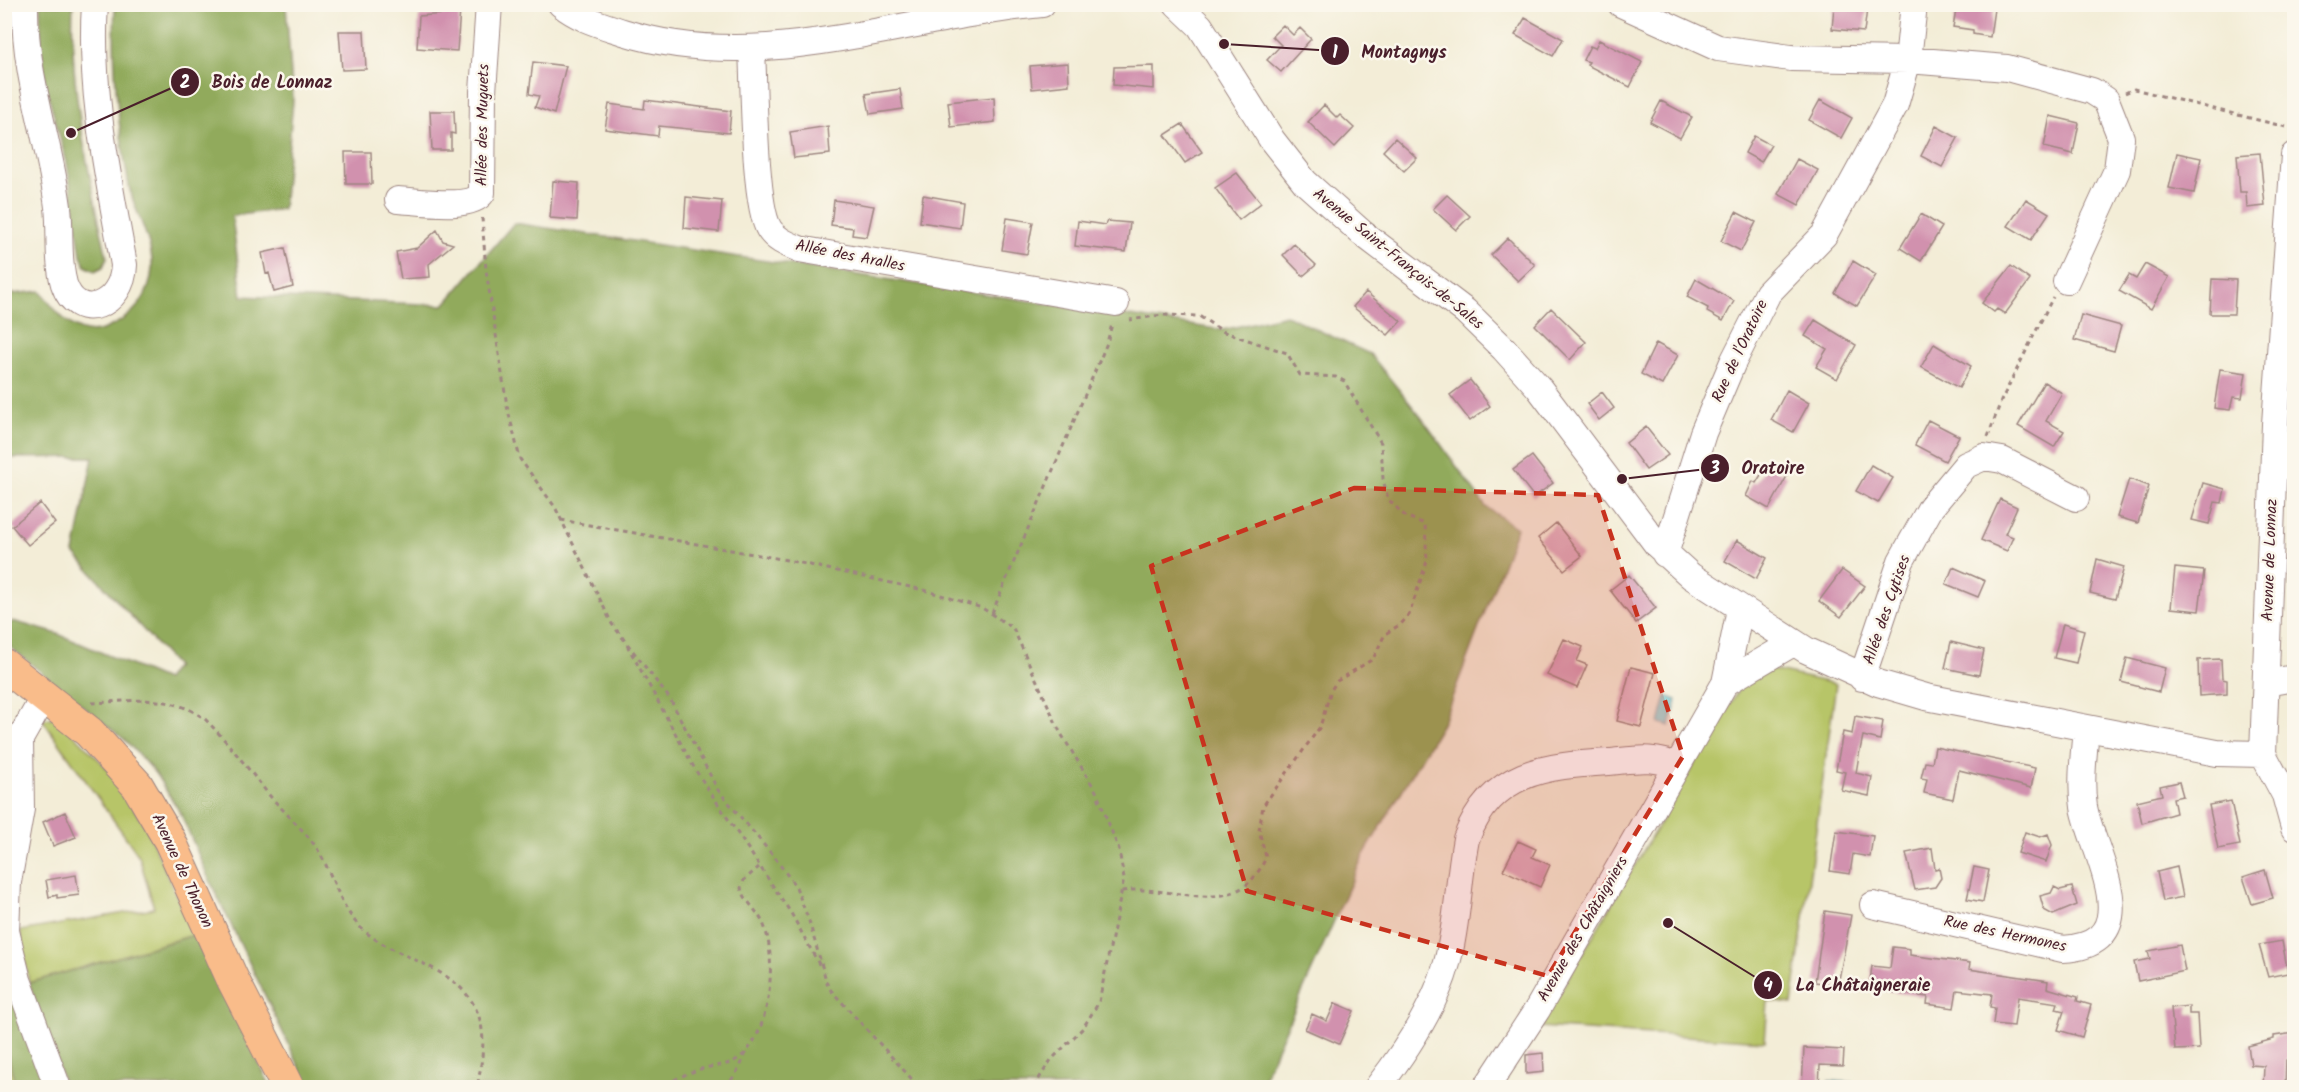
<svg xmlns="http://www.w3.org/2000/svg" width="2299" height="1092" viewBox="0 0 2299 1092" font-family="Kalam,sans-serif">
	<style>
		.green { fill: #b7c567; stroke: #807249; stroke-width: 1.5 }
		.forest { fill: #91aa5c; stroke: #6e6444; stroke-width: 1.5 }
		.water { fill: #53c1ca; stroke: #4e707a; stroke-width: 1.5 }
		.building { fill: #d191ae }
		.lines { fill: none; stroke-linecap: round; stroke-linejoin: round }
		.minor-casing { stroke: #9e8681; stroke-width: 28 }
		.major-casing { stroke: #9e8681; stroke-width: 34 }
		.path { stroke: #9e8681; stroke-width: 3; stroke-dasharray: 4.5 4.5; stroke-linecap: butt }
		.minor { stroke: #fff; stroke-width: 26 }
		.major { stroke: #f9bc8a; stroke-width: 32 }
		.marked { fill: #c8321e; fill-opacity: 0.2; stroke: #c8321e; stroke-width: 4.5; stroke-dasharray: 12 8; stroke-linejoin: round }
		.labels { text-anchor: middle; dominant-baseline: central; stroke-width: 5; stroke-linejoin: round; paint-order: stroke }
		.street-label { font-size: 16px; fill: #4a1f2b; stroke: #fbf7ec }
		.leader { fill: none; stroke: #4a1f2b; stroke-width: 2 }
		.callout-dot { fill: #4a1f2b; stroke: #fbf7ec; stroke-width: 2 }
		.mark-label { font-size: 18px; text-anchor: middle; font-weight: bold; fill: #fff }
		.callout-label { font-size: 18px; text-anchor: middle; font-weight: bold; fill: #4a1f2b; stroke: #fbf7ec; stroke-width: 5; stroke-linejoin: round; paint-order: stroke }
	</style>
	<rect width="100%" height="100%" fill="#fbf7ec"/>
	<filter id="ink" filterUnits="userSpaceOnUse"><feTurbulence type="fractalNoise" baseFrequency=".0167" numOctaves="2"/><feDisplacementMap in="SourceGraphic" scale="12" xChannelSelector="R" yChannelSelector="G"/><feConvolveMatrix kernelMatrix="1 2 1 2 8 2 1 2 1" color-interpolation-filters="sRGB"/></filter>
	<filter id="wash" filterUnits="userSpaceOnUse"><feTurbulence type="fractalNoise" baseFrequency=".008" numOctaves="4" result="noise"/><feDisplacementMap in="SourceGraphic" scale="24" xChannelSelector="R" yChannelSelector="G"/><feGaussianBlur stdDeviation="1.35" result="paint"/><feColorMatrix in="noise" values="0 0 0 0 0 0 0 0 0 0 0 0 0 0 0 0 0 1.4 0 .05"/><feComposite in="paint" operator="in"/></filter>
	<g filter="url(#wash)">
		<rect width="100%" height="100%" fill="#f3edd7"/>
		<path class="green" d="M1773,670L1836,684L1792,1004L1768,1001L1765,1041L1539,1027L1743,682L1762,671Z
			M57,717L106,767L145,825L194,935L29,983L20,931L154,908L139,856L42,719Z
			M5,1043L16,1087H5Z"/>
		<path class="forest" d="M40,5H73C69,90 89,174 107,258L103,267L95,271L85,266L81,255L67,163L46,87L41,45Z
			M115,5H286L293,101L283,209L232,216L242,296L444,305L514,223L1223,330L1286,315L1370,354L1421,417L1486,507L1517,528L1442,724L1363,856L1260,1087H309L208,877L180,812L155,773L125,740L5,643V628L13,621L58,634L166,680L176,666L74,553L93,457L5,458L4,295L40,291C55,310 76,341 105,329C131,318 150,299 152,269C154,241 134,212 129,186C118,128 112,64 115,5Z
			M194,935L271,1087H65L29,983Z
			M4,973L49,1087H16L5,1043Z"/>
		<path class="water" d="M1666,696L1677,700L1670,726L1659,723Z
			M1829,1081L1859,1083V1087H1829Z"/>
		<g id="blocks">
			<path class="building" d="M1957,4L1994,9L1990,37L1973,34V30L1953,27Z
				M1834,6L1867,9L1864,32L1832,29Z
				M446,8L460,10L457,51L417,48L419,16L445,14Z
				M1525,18L1563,39L1553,56L1515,35Z
				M1283,25L1293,35L1300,28L1311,39L1281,72L1267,60L1281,45L1272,36Z
				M339,31H364L366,69L342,70Z
				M1599,40L1642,62L1630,87L1587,65L1589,62L1583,60L1590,46L1595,48Z
				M533,62L566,66L554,114L535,107L539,96L529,94Z
				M1068,63L1069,85L1032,89L1030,66Z
				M1154,66V89L1113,85L1114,67Z
				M900,89L903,109L870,114L866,94Z
				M994,97L995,122L951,127L948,102Z
				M645,100L731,111L729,133L659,126L658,136L605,129L609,104L644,109Z
				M1820,100L1852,118L1841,138L1809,120Z
				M1661,101L1692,117L1680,138L1650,122Z
				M1324,105L1337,118L1340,115L1354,128L1335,148L1308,122Z
				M430,111H454L455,134L451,133V150H432Z
				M2050,116L2079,123L2073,154L2044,147Z
				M1182,124L1202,152L1185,163L1165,135Z
				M828,126L830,154L794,158L790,132Z
				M1936,126L1958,138L1942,167L1921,156Z
				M1754,136L1771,145L1761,162L1745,153Z
				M1395,138L1417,158L1404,171L1383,151Z
				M345,152H371L372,184H346Z
				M2177,153L2201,158L2194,193L2169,188Z
				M2260,153L2265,206L2247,208L2246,192H2240L2237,155Z
				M1797,159L1818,170L1799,205L1778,194Z
				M1237,173L1261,203L1239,220L1215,188Z
				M553,181L579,183L577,220L550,218Z
				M923,195L963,202L960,228L920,222Z
				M1447,195L1470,216L1456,230L1433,209Z
				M686,197L722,201L719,232L684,228Z
				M2026,199L2049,213L2031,240L2008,226Z
				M834,200L874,206L867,237L852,235L853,228L831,225Z
				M1736,212L1756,222L1741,251L1721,241Z
				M1921,214L1942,227L1921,261L1900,248Z
				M1007,218L1033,222L1027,254L1002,250Z
				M1078,221L1105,225L1107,221L1130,223L1126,252L1075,246Z
				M437,230L443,241L453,244L429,264L430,277L401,279L396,252L417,248Z
				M1508,238L1535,265L1518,281L1491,255Z
				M1294,244L1316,265L1303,276L1283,255Z
				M285,248L293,287L274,292L269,273L266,274L262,253Z
				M1853,261L1876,275L1857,306L1835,293Z
				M2145,264L2169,277L2151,309L2119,291L2129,275L2136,279Z
				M2011,266L2030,280L2005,314L1997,309L1994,312L1982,303Z
				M1696,279L1734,301L1723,321L1707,312L1708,308L1687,297Z
				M2212,279L2236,280L2234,314H2210Z
				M1366,292L1401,321L1388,335L1353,307Z
				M1551,308L1586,342L1570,360L1535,325Z
				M2081,315L2121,326L2114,351L2074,340Z
				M1815,320L1856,345L1837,379L1816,367L1827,349L1805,336Z
				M1656,343L1678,355L1662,385L1641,374Z
				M1934,344L1971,366L1959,388L1921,367Z
				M2220,369L2246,373L2242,398L2233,397L2230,410L2214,408Z
				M1470,380L1490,406L1470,421L1450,395Z
				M2044,382L2062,393L2046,421L2064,431L2054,447L2018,426Z
				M1787,390L1809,403L1793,432L1771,420Z
				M1602,392L1614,408L1599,420L1587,404Z
				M1928,420L1959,436L1945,461L1915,445Z
				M1646,427L1668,455L1646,470L1626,443Z
				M1532,456L1553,483L1534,497L1513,470Z
				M1767,465L1787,476L1769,509L1746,496L1753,481L1756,483Z
				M1871,465L1893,478L1878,503L1856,491Z
				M2129,479L2149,486L2138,523L2117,517Z
				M2203,483L2225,489L2222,503L2215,502L2209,524L2192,520Z
				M2000,499L2017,507L2005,534L2013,537L2007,551L1981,540Z
				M40,503L55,523L28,545L12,526Z
				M1556,523L1582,556L1564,570L1538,538Z
				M1737,540L1767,558L1756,579L1725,561Z
				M2097,559L2124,567L2115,599L2090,593Z
				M1953,567L1985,581L1978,597L1946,584Z
				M2175,568L2204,571L2199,611L2171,608Z
				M1842,570L1865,586L1841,617L1819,601Z
				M1629,575L1656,608L1636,623L1610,590Z
				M2063,624L2084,630L2076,663L2054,658Z
				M1564,639L1583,647L1577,661L1587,665L1577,688L1547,675Z
				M1951,642L1984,650L1979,675L1945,668Z
				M2127,658L2165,668L2159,692L2121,682Z
				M2221,659L2222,679L2227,680V694L2199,696L2198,660Z
				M1631,667L1655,673L1641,727L1617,721Z
				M1855,716L1883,721L1880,740L1863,736L1859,755L1856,773L1872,777L1869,796L1841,790L1845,772L1836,770L1843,732L1852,734Z
				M1935,747L2035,768L2031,788L1959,770L1953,799L1924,793L1927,779L1921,778L1925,762L1932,763Z
				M2179,782L2183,796L2173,798L2176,813L2142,823L2137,801L2162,795L2160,786Z
				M2231,801L2240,845L2218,849L2209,805Z
				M65,812L76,837L53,846L43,822Z
				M1836,831L1873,836L1870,857L1853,854L1850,874L1830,871Z
				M2025,832L2040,837L2048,834L2052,845L2046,862L2018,853Z
				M1518,841L1536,849L1532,857L1550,865L1540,887L1503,870Z
				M1932,848L1935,869L1939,868L1941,878L1935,887L1915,890L1906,853Z
				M1974,867L1989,870L1983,902L1967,899Z
				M2177,867L2183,897L2163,901L2157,872Z
				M2265,870L2273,898L2252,904L2243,877Z
				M76,875L79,895L57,898V895L49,897L46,880Z
				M2054,887L2060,890L2072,887L2077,905L2053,915L2044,910L2040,896L2051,893Z
				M1825,911L1851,915L1838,985L1815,982Z
				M2282,941L2288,973L2268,977L2259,945Z
				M2180,945L2185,971L2138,981L2134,962L2150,959L2148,951Z
				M1893,947L1910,949V955L1970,963L1969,969L2048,981L2047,988L2078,997L2077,1001L2091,1005L2082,1037L2058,1030L2064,1011L2056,1009L2058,1003L2018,997L2014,1026L1993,1024L1995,1008L1990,1007L1992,994L1957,990L1954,1008L1927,1004L1928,997L1869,989L1872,966L1890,968Z
				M1335,1003L1354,1011L1339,1044L1305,1029L1312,1014L1327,1021Z
				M2189,1006V1014H2197L2199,1049L2175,1050L2171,1008Z
				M2295,1033V1058L2286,1060L2285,1088H2263L2264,1066L2251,1065L2248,1046L2274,1039V1036Z
				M1804,1048L1844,1050L1843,1066L1820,1065L1819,1088H1802Z
				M1543,1053L1544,1072L1526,1074V1055Z"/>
		</g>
	</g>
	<g filter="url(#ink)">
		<use href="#blocks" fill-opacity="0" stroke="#9e8681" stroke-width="1.5"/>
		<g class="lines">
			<g class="minor-casing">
				<path id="minor" d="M25,4C24,77 49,137 58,207C61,232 57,260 64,284C77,324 123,306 124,265C109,179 89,93 95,4
					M561,4C579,19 602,25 623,32C763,76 902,17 1042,4
					M1177,4L1200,26L1272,140L1305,182L1362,233L1465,311L1504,349L1539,388L1658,546L1691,576L1806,650L1878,683L1926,697L2217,753L2263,754
					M1621,4L1718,48L1791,58L1908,60L2007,68L2092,91L2106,100L2121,138L2117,170L2066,281
					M752,49C754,85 754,204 769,229C776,240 787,244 799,249L1116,303
					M2294,155L2275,424L2263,754L2285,795L2294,828
					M398,200C418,201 471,210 482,193L483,92L489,4
					M1665,554L1703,433L1733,362L1768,293L1824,235L1895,105L1908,60L1914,4
					M1862,678L1901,561L1931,507L1966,465L1984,457L2002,460L2076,498
					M1725,683L1793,643
					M2266,683L2294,678
					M45,695L20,739L21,809L8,882L6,931L18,980L58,1088
					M1873,905L2063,949C2151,944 2092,852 2084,807C2080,781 2084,754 2086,728
					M1377,1088C1405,1052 1435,1007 1447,963C1458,923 1458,880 1466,839C1492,771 1544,766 1609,762C1633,760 1655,755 1677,767
					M1486,1088L1537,1010L1725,683L1740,609"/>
			</g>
			<g class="major-casing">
				<path id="major" d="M4,665L89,732L137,785L170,841L232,978L288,1088"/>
			</g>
			<path class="path" d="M2125,93L2134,89L2294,129
				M482,218L486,270L507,406L520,459L555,507L612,624L670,699L718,790L775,858L796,887L809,921L828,987L920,1088
				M1988,437L2001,401L2053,297
				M561,520L787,560L928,591L982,608L1013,628L1060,732L1096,791L1119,850L1124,879L1099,1002L1083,1028L1051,1060L1033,1088
				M992,613L1107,343L1112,324
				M627,645L696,771L791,913L821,968
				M92,703C133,701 170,693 205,719C229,743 249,770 270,796C285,813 303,829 316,847C333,873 338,904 360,927C394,960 452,963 475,1007C488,1033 482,1060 477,1088
				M1122,891C1174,883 1238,924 1266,857L1259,831L1263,806L1320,727L1331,690L1337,681L1373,659L1385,634L1401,624L1409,615L1427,561L1425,524L1405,516L1388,499L1383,479L1381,443L1344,381L1336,377L1300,375L1287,353L1224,332L1199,316L1162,315L1130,320
				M658,1088C673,1080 689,1072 705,1068C715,1065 727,1066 736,1060C771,1040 778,956 763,923C757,910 745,901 741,888L744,880L759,867
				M726,1088L740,1067L746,1053"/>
			<use href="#minor" class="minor"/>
			<use href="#major" class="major"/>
		</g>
	</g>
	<path class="marked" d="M1354,488L1598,495L1683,756L1548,976L1247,891L1151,566Z"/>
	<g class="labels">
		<g class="street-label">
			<text transform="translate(483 125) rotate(-89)">Allée des Muguets</text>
			<text transform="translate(850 256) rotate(11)">Allée des Aralles</text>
			<text transform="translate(1398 259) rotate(39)">Avenue Saint-François-de-Sales</text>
			<text transform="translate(1740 351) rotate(-65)">Rue de l'Oratoire</text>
			<text transform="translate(2270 560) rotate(-88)">Avenue de Lonnaz</text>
			<text transform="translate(1887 610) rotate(-71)">Allée des Cytises</text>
			<text transform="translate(182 871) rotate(65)">Avenue de Thonon</text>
			<text transform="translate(1583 929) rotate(-60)">Avenue des Châtaigniers</text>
			<text transform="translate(2005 934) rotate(12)">Rue des Hermones</text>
		</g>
	</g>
	<path class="leader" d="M1224 44L1335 51M71 133L185 82M1622 479L1715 468M1668 923L1768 985"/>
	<g class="callout-dot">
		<circle cx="1224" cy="44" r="6"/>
		<circle cx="71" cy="133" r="6"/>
		<circle cx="1622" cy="479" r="6"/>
		<circle cx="1668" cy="923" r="6"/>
		<circle cx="1335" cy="51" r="15"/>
		<circle cx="185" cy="82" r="15"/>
		<circle cx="1715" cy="468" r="15"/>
		<circle cx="1768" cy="985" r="15"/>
	</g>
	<g class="mark-label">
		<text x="1335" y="58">1</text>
		<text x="185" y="88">2</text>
		<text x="1715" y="474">3</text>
		<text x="1768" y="991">4</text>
	</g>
	<g class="callout-label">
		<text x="1404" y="58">Montagnys</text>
		<text x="272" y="88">Bois de Lonnaz</text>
		<text x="1773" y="474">Oratoire</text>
		<text x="1863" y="991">La Châtaigneraie</text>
	</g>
	<rect width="2299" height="1092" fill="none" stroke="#fbf7ec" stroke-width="24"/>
</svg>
